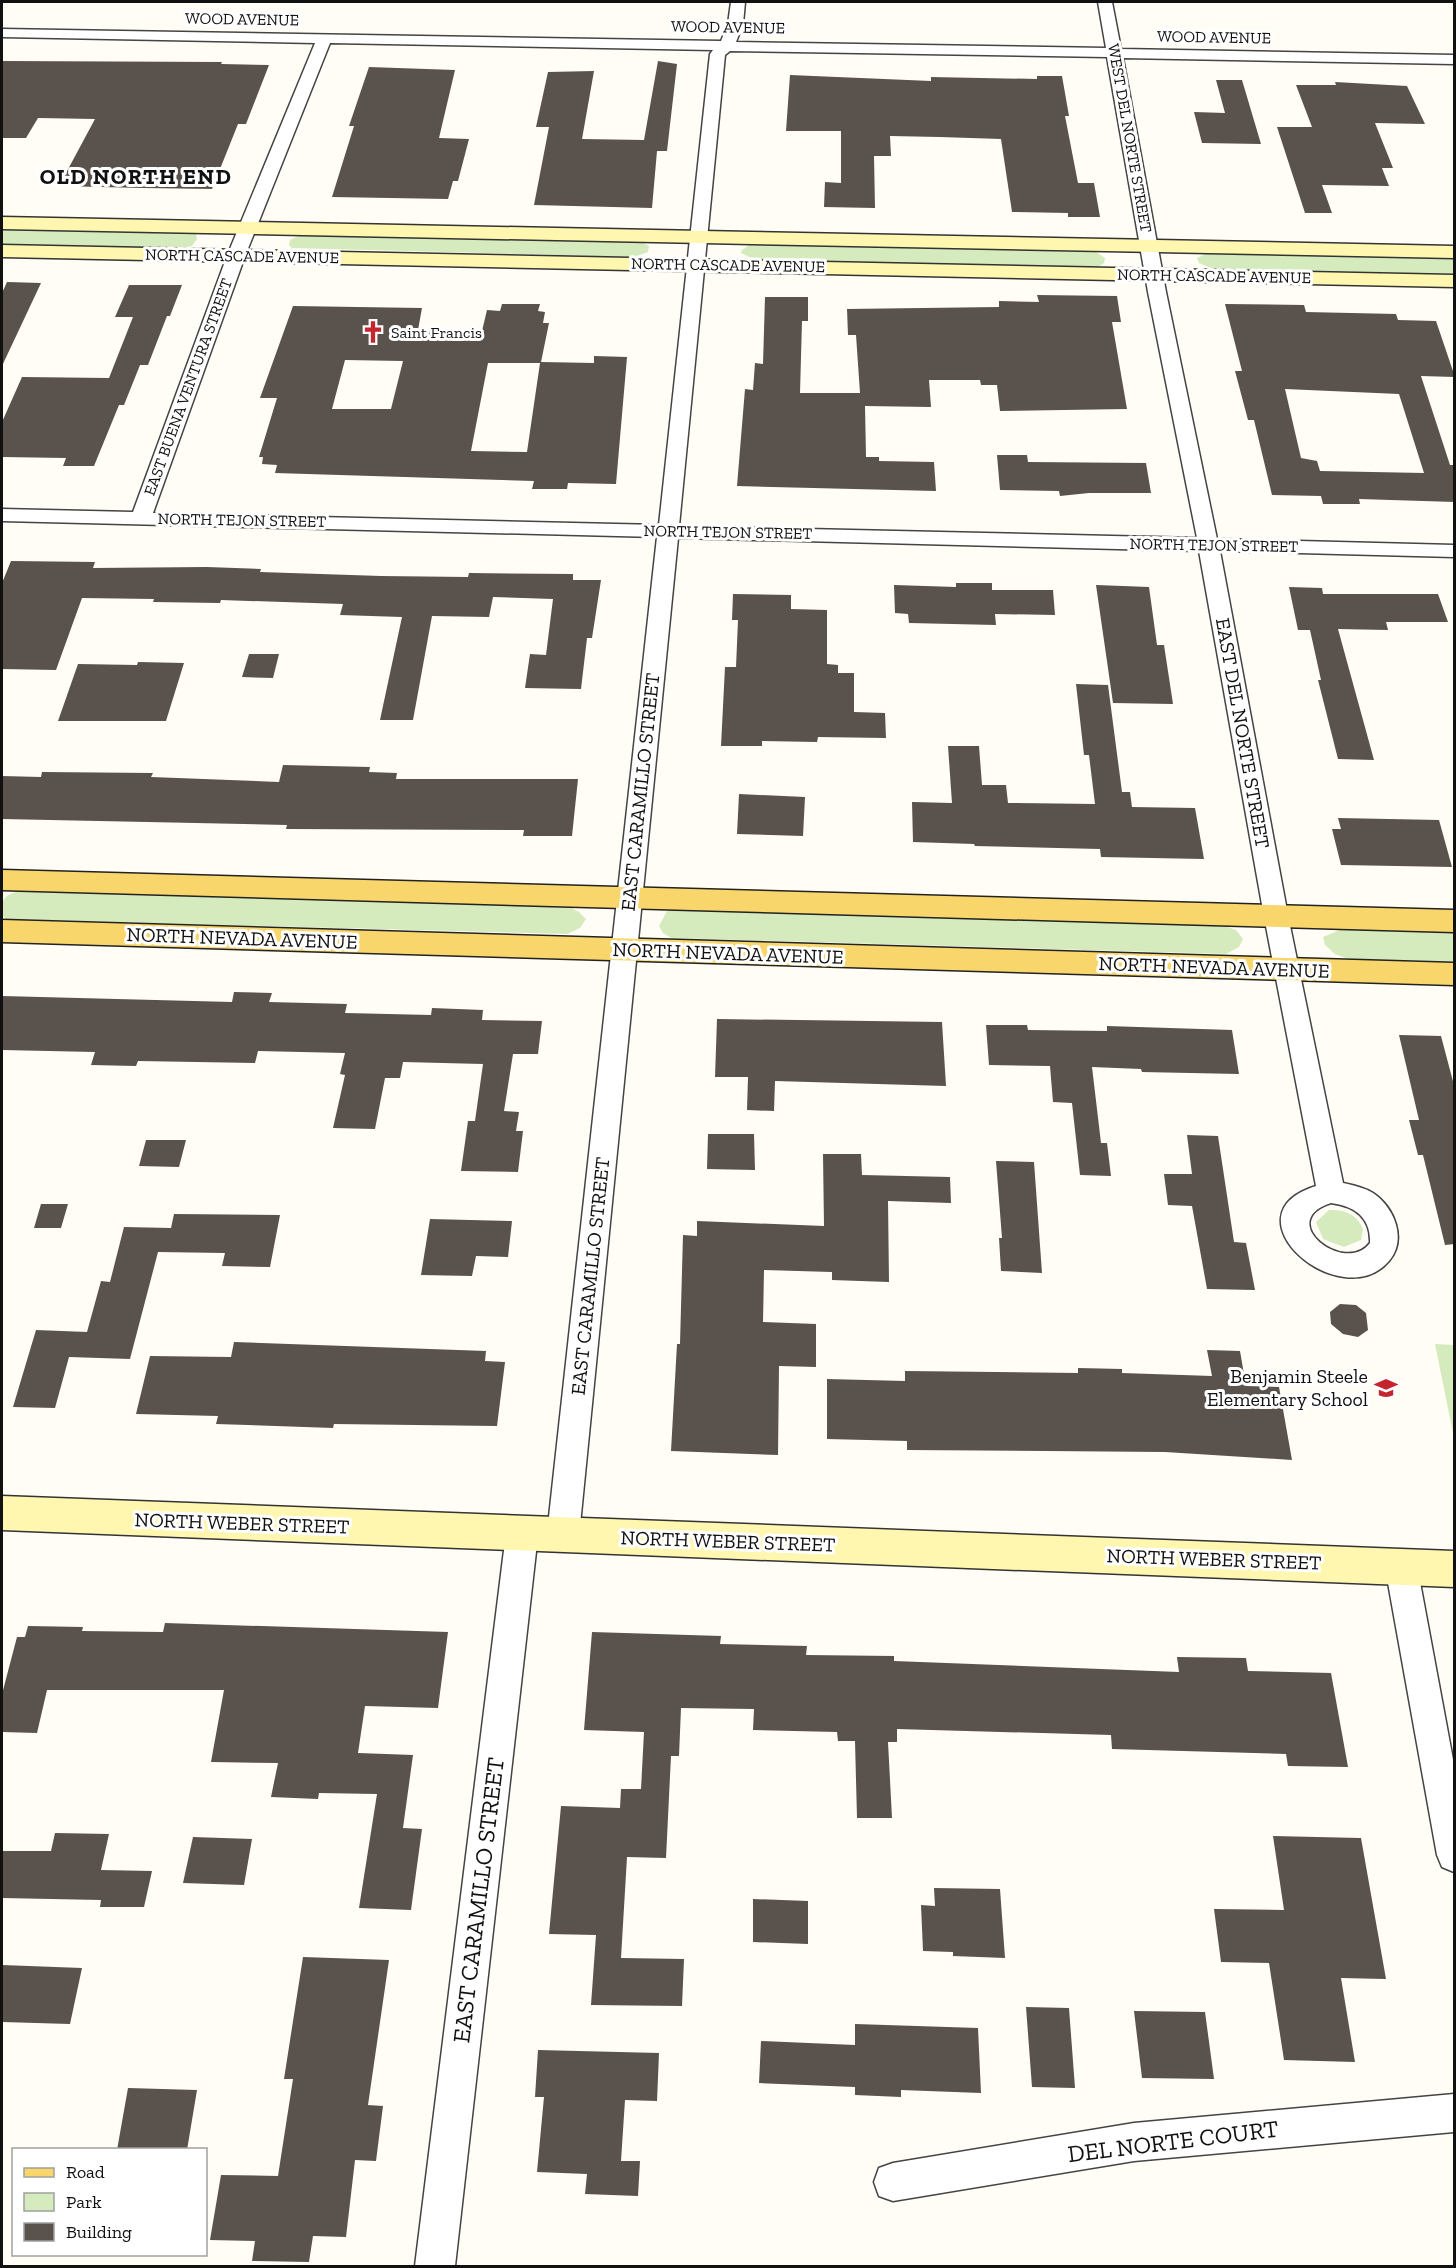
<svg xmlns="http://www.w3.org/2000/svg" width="1456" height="2268" viewBox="0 0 1456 2268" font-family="'Zilla Slab',serif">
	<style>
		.green { fill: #d5ebbd }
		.building { fill: #5a524d; fill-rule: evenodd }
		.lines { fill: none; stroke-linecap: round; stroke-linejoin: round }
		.street-casing { stroke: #444; stroke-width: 3 }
		.secondary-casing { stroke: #333; stroke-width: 3 }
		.primary-casing { stroke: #222; stroke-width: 3 }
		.street { fill: #fff; fill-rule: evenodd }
		.secondary { fill: #fff6b0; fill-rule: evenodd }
		.primary { fill: #f9d66b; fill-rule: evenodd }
		.labels { text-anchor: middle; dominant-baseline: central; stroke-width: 6; stroke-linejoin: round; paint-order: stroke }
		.far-street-label { font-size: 16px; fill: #111; stroke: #fff }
		.far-poi-label { font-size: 16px; fill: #111; stroke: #fff; text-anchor: start }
		.street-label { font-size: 20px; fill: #111; stroke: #fff }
		.poi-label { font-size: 20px; fill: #111; stroke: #fff; text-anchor: end }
		.far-district-label { font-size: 22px; font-weight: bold; letter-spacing: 1.5px; fill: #111; stroke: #fff }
		.near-street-label { font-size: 24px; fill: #111; stroke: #fff }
	</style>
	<rect width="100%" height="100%" fill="#fffdf5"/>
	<path class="green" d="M2,228L191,232L196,234L197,239L192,246L184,248L2,244Z
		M302,234L640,241L649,246L648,252L634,257L292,248L289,245L290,240Z
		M752,243L1093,250L1105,258L1104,263L1098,267L756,260L741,253L742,250Z
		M1207,253L1454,258V274L1213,269L1199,263L1197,258Z
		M23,890L566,905L579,912L586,919L580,928L567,934L6,919L2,915C1,897 5,895 23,890Z
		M676,908L1222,925L1236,930L1243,939L1239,947L1226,954L671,938L663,933L659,926L667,911Z
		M1342,929L1454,932V962L1348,959L1335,954L1325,945L1323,937Z
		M1329,1210C1344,1209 1357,1214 1363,1229L1361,1240L1344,1247L1323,1239L1316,1222Z
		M1435,1344L1454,1345V1438Z"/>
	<path class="building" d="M2,61L222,62L221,64L269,65L246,124H238L212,189L143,188L59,186L95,119L38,118L26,138H2Z
		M658,61L677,64L667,151H657L652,208L534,205L549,127H536L548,72L594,71L582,139L644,140Z
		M369,67L455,70L439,138L469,139L458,181H453L448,199L332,197L354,126H349Z
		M790,75L931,81V77L1037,79V76H1062L1069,116H1065L1078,183H1094L1100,217H1068V213L1012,212L1001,139L940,137L890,136L891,156H874L875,208L824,207L825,182L841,183V131H786Z
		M1216,80H1242L1261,144L1202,143L1194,112L1225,113Z
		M1335,82L1407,86L1425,124L1375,123L1393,168H1382L1389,186L1322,185L1332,213H1305L1277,127H1312L1296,85H1336Z
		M7,282L41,283L2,366V293Z
		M129,285H182L170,316H167L148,365H140L124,405H119L94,466H63L66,458L2,457V422L22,377L109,378L133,317H115Z
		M1037,295L1117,296L1121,322H1112L1127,409L1000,411L997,385H981L980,380H929L931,407L865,406L866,457H879V461L934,462L936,491L737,486L745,389L753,390L755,363L763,364L765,297H808V321H802L800,393H860L856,335H848L847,309L999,307V301L1039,302Z
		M502,304H540L538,311L545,312L543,323H549L541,362L594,363V356L627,357L616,484L568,483L567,489H532L534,481L275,473L277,465L262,464L263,457H259L277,398H260L293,306L422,308L418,330L482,331L487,310L500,311ZM345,360L403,361L391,409H332ZM488,363H540L527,452L471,451Z
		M1225,304L1304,305L1306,312L1396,314L1398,320L1436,321L1455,377L1421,376L1450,465H1455V502L1359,499L1360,504H1323L1321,496L1272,495L1254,420H1248L1235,371H1242ZM1285,389L1399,394L1424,473L1320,471L1317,461L1301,458Z
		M997,455H1027L1028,462L1146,463L1151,493H1089L1060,496L1059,491L1000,490Z
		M11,561L95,562L93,568L207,567L261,569L260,572L381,576L468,577L469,573L573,574V580H601L592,638H587L581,689L525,688L530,654L546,655L553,599L493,597L489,617L432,616L413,720H380L402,617L340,615L343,604L221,600L220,603L153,602L154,599L82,598L56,670L2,669V583Z
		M956,583H992V590H1053L1055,615L995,614L996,625L909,623L908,614L895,613L894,585L956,587Z
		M1096,585L1149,587L1157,645H1164L1173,704L1113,703Z
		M1289,587L1322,588L1323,594H1438L1448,622H1386L1388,630L1338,629L1374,760L1338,759L1318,680H1321L1310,630H1298Z
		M733,594L791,595V609L827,610V664L838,665V673H854V712L885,713L886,738L818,737L817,742L762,741V746H721L725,667H736L738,620H732Z
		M249,654H279L273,678L242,677Z
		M138,662L184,663L166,721H58L78,664L137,665Z
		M1076,684L1108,685L1122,792H1130L1132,807L1195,808L1204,859L1101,857L1100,849L975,846L974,844L913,842L912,802L952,803L948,746H979L982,785H1006L1008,803L1095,804L1089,755H1084Z
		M283,765L370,767L369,772L397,773L396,779H578L572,836H523L524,830L286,829L287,825L2,819V776L41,777L42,772L153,773L151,777L279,782Z
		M739,794L805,797L803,836L737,834Z
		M1338,818L1439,820L1452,867L1341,865L1332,829H1341Z
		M234,992L272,993L269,1002L347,1004L345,1013L431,1015L432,1008L483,1010L482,1020L542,1021L538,1054H513L504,1111L519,1112L516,1131H523L518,1172L461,1171L468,1121H475L483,1064L403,1062L400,1078H385L375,1129L333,1128L345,1075L340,1074L345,1053L258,1051L255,1063L138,1061L136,1066L91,1065L95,1052L2,1050V996L232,1002Z
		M717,1019L942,1022L946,1086L775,1081L774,1111L747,1110L748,1077H715Z
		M986,1025H1027L1028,1030L1107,1031V1026L1232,1030L1239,1074L1142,1072L1141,1069L1092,1067L1101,1143H1107L1111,1176L1080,1175L1072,1103L1053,1102L1050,1066L989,1065Z
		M1399,1035L1441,1036L1455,1089V1244L1445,1245L1423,1155H1418L1409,1120H1419Z
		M708,1134H754L755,1170L707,1169Z
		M1187,1135L1218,1136L1234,1242L1246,1243L1255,1290L1207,1289L1192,1206L1168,1205L1164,1174H1192Z
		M146,1140H186L179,1167L139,1166Z
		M823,1154H861L862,1175L950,1177L951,1203L888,1201L889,1282L832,1280V1272L764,1270L763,1322L816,1324V1367L779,1366L778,1455L671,1451L677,1344H680L683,1235L697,1236V1221L824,1226Z
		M996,1161L1034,1162L1042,1273L1001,1271L999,1238H1002Z
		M41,1204H68L61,1228H34Z
		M174,1214L280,1215L270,1267L222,1266L225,1253L158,1252L130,1359L69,1357L55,1408L13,1407L36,1330L87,1332L101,1281L110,1282L124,1227L171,1228Z
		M430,1219L512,1221L508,1257L476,1256L472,1276L421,1275Z
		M1340,1304L1356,1305L1366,1313L1368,1330L1358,1337L1343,1334L1331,1324L1330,1312Z
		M234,1342L486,1351L485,1361L505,1362L497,1426L334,1424L333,1428L216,1424L218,1416L136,1414L150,1356L231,1357Z
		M1207,1350L1240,1351L1246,1386L1279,1387L1292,1460L1165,1452L907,1450V1441L827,1439V1379L905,1381V1371L1078,1373V1368L1122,1369V1373L1212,1376Z
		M165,1623L448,1632L438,1708L365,1706L358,1753L413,1755L403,1828L422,1829L411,1910L359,1908L377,1794L319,1793L318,1799L271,1797L278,1763L211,1762L224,1690H47L37,1733L2,1732V1694L17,1637H25L28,1626L83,1627L82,1631L163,1632Z
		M592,1632L721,1636L720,1644L807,1646L806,1655L894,1656V1661L1179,1672L1177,1657L1246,1658L1248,1671L1331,1673L1348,1767L1288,1766L1286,1754L1112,1749L1111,1735L897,1729V1742H888L892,1818H857L855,1741H838L837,1732L753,1730L754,1709L681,1708L679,1756H671L666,1858L627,1857L621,1958L684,1959L682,2006L591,2005L596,1935L549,1934L561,1806L620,1808L621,1789H641L644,1732L584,1730Z
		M55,1833L109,1834L101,1870L152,1871L144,1907H100L101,1900L2,1898V1851H51Z
		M1273,1836L1361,1838L1386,1979L1341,1978L1355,2062L1284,2060L1269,1963L1221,1962L1214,1909L1284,1910Z
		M193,1837L252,1839L244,1885L183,1883Z
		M934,1888L1000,1889L1005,1958L953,1956V1952L923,1951L921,1905L935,1906Z
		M753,1899L808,1901V1944L753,1942Z
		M303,1957L389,1960L368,2105L383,2106L376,2161L355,2160L346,2237L313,2236L309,2262L252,2261L255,2241L210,2240L221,2175L278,2176L293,2079H284Z
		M2,1965L82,1968L70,2024L2,2022Z
		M1026,2007L1069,2008L1075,2088L1032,2087Z
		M1134,2011L1205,2012L1214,2079L1142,2078Z
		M855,2024L978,2028L981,2093L901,2090V2097L855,2095V2087L759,2083L761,2041L855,2045Z
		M538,2050L659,2053L657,2101L625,2100L621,2161H640L638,2196L585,2194L587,2174L537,2172L544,2097H535Z
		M128,2088L197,2090L187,2150H117Z"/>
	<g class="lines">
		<g class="street-casing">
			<path id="street" d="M731,2H745L743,24L736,42L1106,48L1098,2H1112L1121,49L1454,55V64L1123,58L1166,292L1217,539L1454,545V557L1220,551L1288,916L1343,1183C1353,1185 1365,1188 1373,1193C1395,1208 1407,1240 1389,1261C1341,1317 1222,1215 1316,1186L1264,916L1199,551L678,538L579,1535L574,1545L563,1549L552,1545L547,1535L657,537L2,521V509L133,512L227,256L315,43L2,37V29L721,41L728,24ZM330,43L713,50L710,54L659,525L153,513L245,256ZM730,51L1107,57L1148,292L1197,538L679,526L725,55ZM1331,1203C1354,1206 1371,1217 1370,1243C1345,1276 1274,1221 1331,1203Z
				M522,1520L533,1524L538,1534L455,2266H415L506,1534L511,1524Z
				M1401,1551L1412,1556L1417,1566L1454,1765V1872L1442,1867L1437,1855L1385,1566L1390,1556Z
				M1454,2094V2132L1134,2161L893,2201L879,2196L874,2182L879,2168L893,2163L1134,2123Z"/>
		</g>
		<g class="secondary-casing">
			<path id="secondary" d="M2,217L1454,246V258L2,229Z
				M2,245L1454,275V287L2,257Z
				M2,1496L1454,1551V1587L2,1530Z"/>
		</g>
		<g class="primary-casing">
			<path id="primary" d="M2,870L1454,910V932L2,890Z
				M2,920L1454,963V985L2,942Z"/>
		</g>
		<use href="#street" class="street"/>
		<use href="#secondary" class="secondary"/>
		<use href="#primary" class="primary"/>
	</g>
	<defs>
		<g id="church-bare" transform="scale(1.8)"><path d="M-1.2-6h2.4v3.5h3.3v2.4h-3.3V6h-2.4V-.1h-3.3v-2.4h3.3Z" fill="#c4262e" stroke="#fff" stroke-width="2.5" paint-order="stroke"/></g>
		<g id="school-bare" transform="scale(1.8)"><path d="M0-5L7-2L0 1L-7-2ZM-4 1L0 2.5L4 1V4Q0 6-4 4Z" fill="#c4262e" stroke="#fff" stroke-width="2.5" paint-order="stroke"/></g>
	</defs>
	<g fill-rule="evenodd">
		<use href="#church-bare" x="373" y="332"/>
		<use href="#school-bare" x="1386" y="1388"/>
	</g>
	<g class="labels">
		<g class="far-street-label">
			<text transform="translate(242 19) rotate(1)">WOOD AVENUE</text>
			<text transform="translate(728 27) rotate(1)">WOOD AVENUE</text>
			<text transform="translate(1214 37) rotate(1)">WOOD AVENUE</text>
			<text transform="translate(1130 138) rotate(80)">WEST DEL NORTE STREET</text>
			<text transform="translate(242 256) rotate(1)">NORTH CASCADE AVENUE</text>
			<text transform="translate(728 265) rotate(1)">NORTH CASCADE AVENUE</text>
			<text transform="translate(1214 276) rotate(1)">NORTH CASCADE AVENUE</text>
			<text transform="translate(188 387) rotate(-70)">EAST BUENA VENTURA STREET</text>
			<text transform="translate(242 520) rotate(1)">NORTH TEJON STREET</text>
			<text transform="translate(728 532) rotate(1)">NORTH TEJON STREET</text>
			<text transform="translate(1214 545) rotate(1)">NORTH TEJON STREET</text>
		</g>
		<g class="far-poi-label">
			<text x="391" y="332">Saint Francis</text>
		</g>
		<g class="street-label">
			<text transform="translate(1243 733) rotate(80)">EAST DEL NORTE STREET</text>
			<text transform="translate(640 792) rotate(-84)">EAST CARAMILLO STREET</text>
			<text transform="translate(242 938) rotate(2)">NORTH NEVADA AVENUE</text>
			<text transform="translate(728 953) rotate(2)">NORTH NEVADA AVENUE</text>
			<text transform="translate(1214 967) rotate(2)">NORTH NEVADA AVENUE</text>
			<text transform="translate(590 1276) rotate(-84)">EAST CARAMILLO STREET</text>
			<text transform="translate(242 1523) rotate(2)">NORTH WEBER STREET</text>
			<text transform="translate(728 1541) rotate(2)">NORTH WEBER STREET</text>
			<text transform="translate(1214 1559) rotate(2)">NORTH WEBER STREET</text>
		</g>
		<g class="poi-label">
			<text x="1368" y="1376">Benjamin Steele<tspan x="1368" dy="23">Elementary School</tspan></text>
		</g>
		<g class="far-district-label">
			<text x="136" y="176">OLD NORTH END</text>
		</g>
		<g class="near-street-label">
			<text transform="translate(478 1900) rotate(-83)">EAST CARAMILLO STREET</text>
			<text transform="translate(1173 2141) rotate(-7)">DEL NORTE COURT</text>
		</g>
	</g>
	<rect width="1456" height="2268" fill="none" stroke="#111111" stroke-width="6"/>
	<rect x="12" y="2148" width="195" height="108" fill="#ffffff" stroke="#a0a0a0" stroke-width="1.5"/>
	<rect x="24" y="2168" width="30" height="9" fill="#f9d66b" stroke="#a0a0a0" stroke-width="1.5"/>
	<text x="66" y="2178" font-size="18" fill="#111111">Road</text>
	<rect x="24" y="2193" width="30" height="18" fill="#d5ebbd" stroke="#a0a0a0" stroke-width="1.5"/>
	<text x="66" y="2208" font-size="18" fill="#111111">Park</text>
	<rect x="24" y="2223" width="30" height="18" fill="#5a524d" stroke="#a0a0a0" stroke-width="1.5"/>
	<text x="66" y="2238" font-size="18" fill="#111111">Building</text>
</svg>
